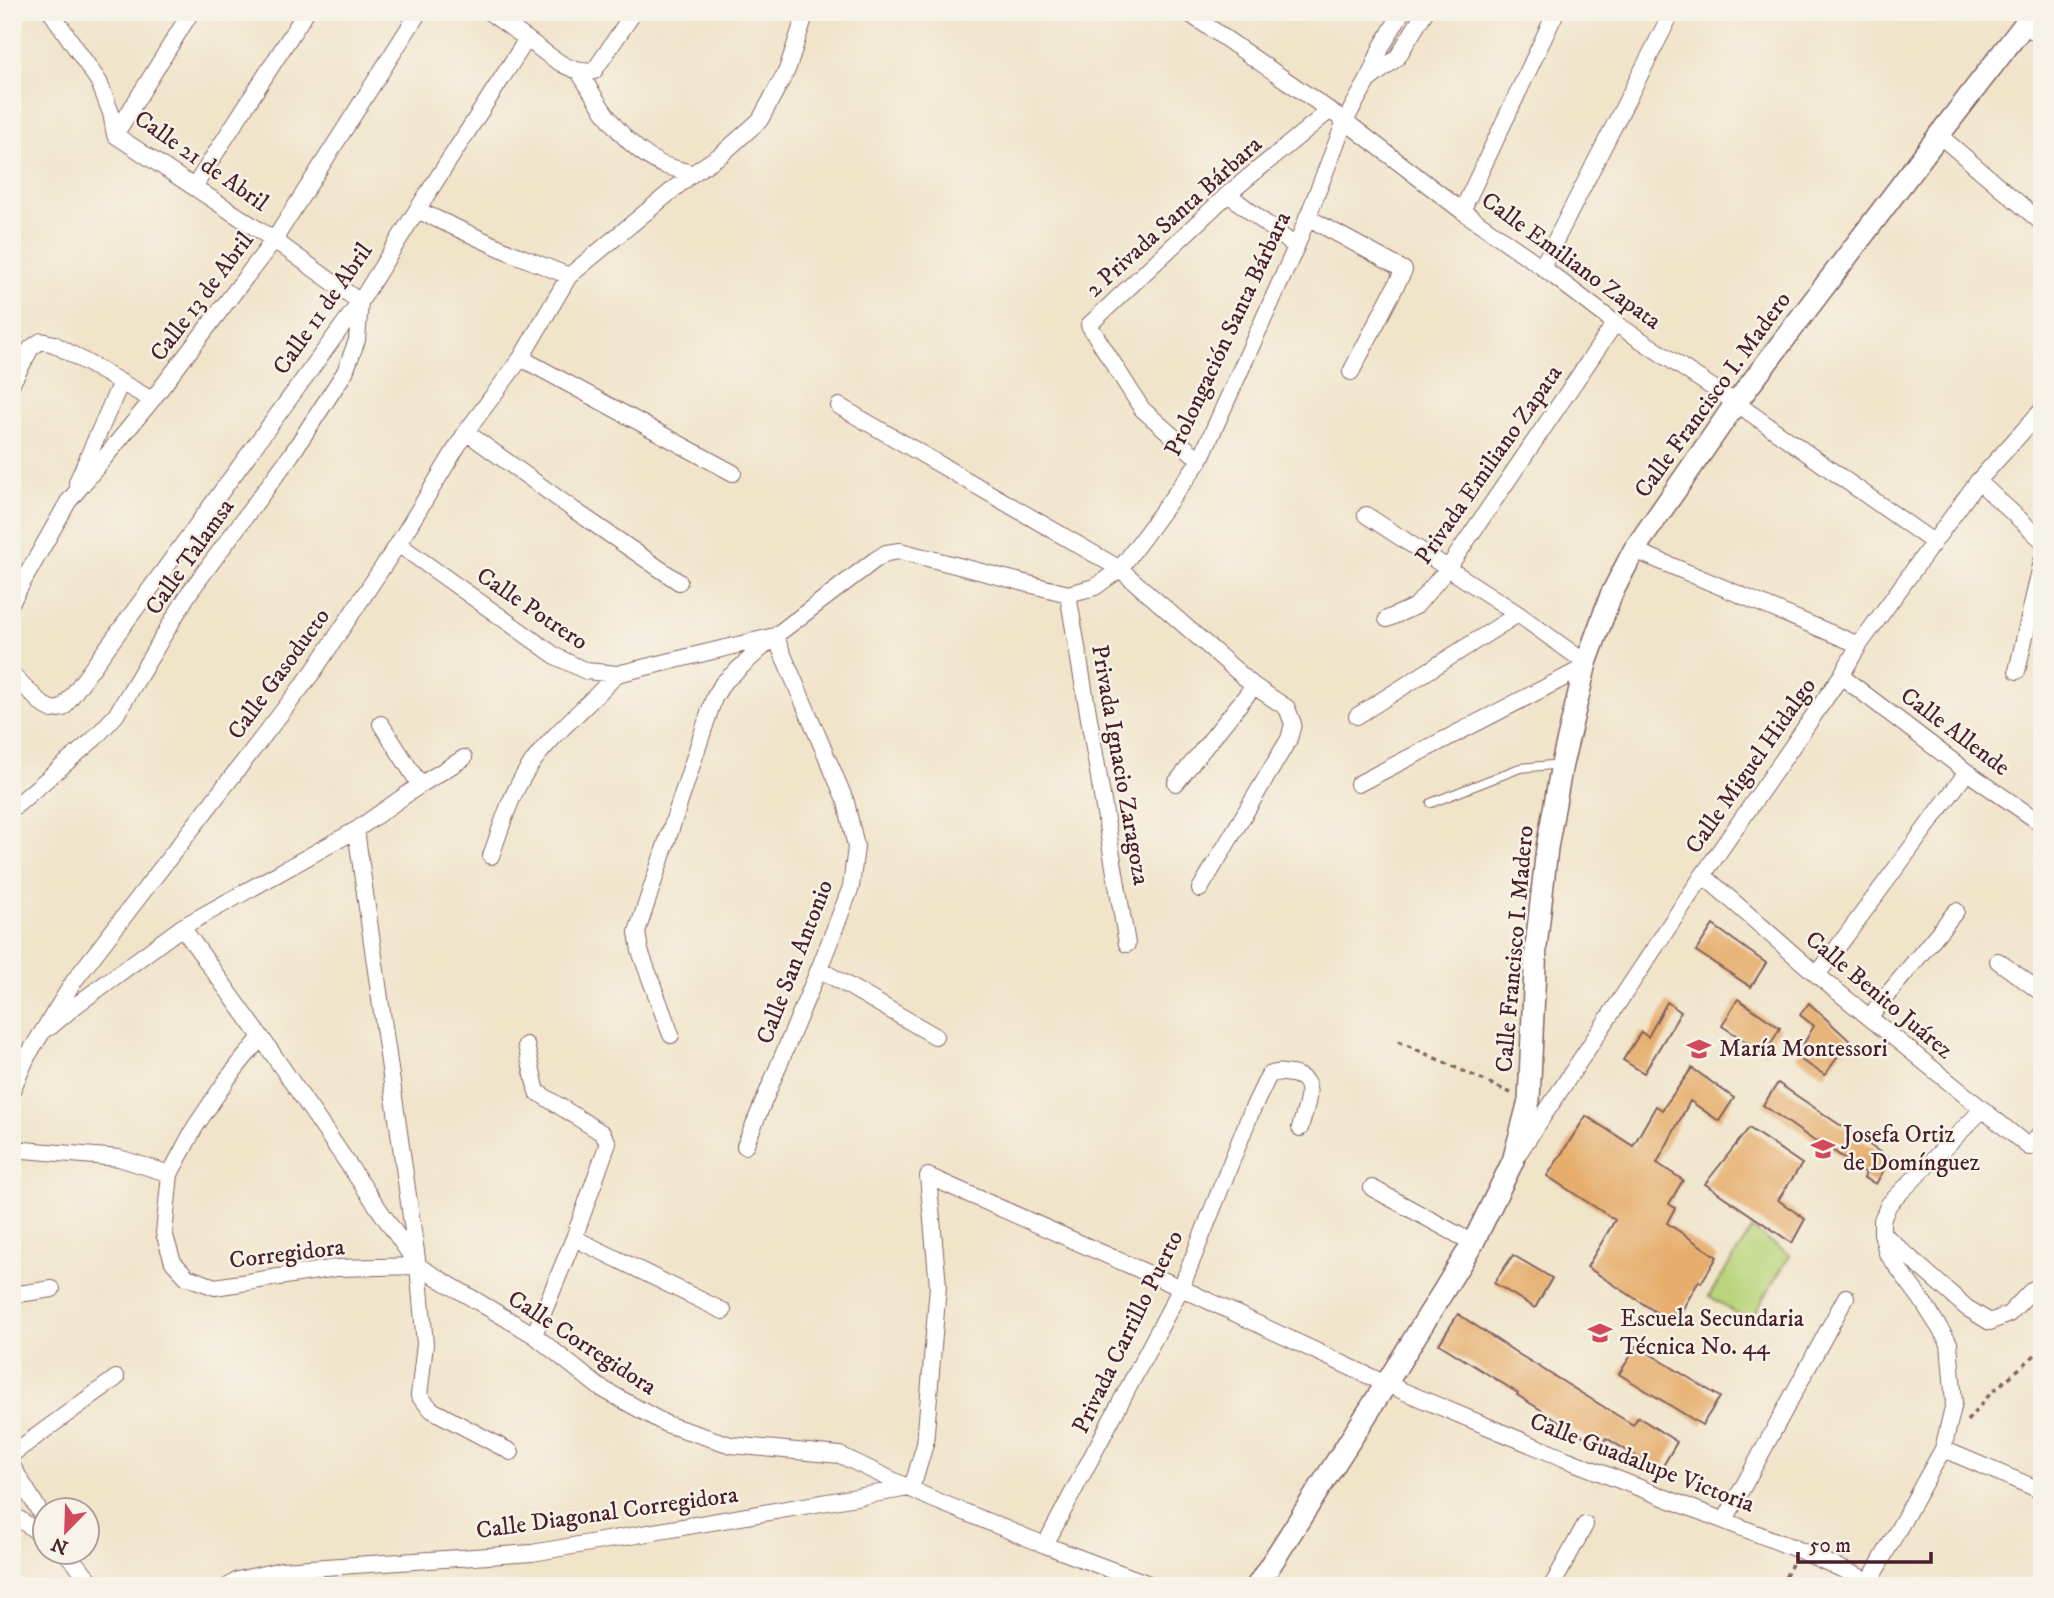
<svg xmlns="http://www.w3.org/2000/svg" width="2054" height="1598" viewBox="0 0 2054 1598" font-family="'IM FELL DW Pica',serif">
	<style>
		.green { fill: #b9d47a; stroke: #827a52; stroke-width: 2 }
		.building { fill: #e6ad6c }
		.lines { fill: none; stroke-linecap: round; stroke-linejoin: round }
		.service-casing { stroke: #846462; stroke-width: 10 }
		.minor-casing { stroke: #846462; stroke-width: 18 }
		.tertiary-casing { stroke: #846462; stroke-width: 24 }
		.path { stroke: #846462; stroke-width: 3.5; stroke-dasharray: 5 5; stroke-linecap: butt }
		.service { stroke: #fff; stroke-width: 8 }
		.minor { stroke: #fff; stroke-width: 16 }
		.tertiary { stroke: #fff; stroke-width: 21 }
		.labels { text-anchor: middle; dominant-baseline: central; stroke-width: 5; stroke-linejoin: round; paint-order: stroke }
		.street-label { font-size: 24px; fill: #4a1f2b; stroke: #f7f3e8 }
		.poi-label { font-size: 24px; fill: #4a1f2b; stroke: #f7f3e8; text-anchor: start }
	</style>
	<rect width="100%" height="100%" fill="#f7f3e8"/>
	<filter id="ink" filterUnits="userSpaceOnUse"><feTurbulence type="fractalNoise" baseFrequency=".0143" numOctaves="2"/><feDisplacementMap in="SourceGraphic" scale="14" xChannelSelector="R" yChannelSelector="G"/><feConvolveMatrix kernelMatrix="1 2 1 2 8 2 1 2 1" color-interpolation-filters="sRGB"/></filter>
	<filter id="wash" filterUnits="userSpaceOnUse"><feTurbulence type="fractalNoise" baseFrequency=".00686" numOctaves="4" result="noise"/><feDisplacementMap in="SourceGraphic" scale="28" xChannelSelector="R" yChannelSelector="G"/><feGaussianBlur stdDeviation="1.57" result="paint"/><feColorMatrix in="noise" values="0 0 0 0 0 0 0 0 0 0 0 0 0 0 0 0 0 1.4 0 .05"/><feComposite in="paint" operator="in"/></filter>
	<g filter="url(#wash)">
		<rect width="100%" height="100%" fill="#f0e4c9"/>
		<path class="green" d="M1752,1229L1790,1255L1750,1321L1709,1296Z"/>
		<g id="blocks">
			<path class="building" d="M1713,925L1766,963L1751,987L1696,951Z
				M1738,999L1780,1028L1765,1054L1722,1026Z
				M1667,1002L1681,1012L1644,1073L1623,1060L1641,1032L1648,1037Z
				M1809,1003L1851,1042L1844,1051L1838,1046L1837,1049L1841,1052L1825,1075L1796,1057L1814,1026L1800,1015Z
				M1692,1068L1734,1098L1719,1121L1690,1101L1657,1163L1683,1180L1669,1204L1675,1208L1667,1223L1717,1257L1701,1283L1699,1281L1674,1324L1587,1267L1615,1220L1547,1176L1586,1116L1633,1146L1656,1106L1662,1110Z
				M1778,1083L1890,1159L1876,1184L1864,1178L1866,1173L1817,1140L1816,1142L1763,1105Z
				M1749,1128L1802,1164L1778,1200L1805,1219L1792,1243L1705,1184Z
				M1513,1255L1552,1278L1535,1308L1494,1283Z
				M1458,1314L1520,1355L1633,1425L1638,1417L1677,1442L1660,1471L1606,1438L1601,1447L1517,1395L1518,1393L1439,1344Z
				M1637,1346L1720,1397L1702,1425L1619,1374Z"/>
		</g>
	</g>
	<g filter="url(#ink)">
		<use href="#blocks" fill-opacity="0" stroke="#846462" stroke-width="2"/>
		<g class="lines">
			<g class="service-casing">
				<path id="service" d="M1431,803L1520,768L1562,764"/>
			</g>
			<g class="minor-casing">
				<path id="minor" d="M51,12L99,82L111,113L115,135L274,240L360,302
					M489,12L527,39
					M1187,12L1345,121L1462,211L1542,267L1615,323L1736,403L1933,542
					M2025,25L2042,37
					M579,72C601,108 622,145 661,164C671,168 682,170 692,174
					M1370,79L1397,58L1425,12
					M115,135L191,12
					M1939,135L2042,223
					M194,187L306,12
					M1228,194L1296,247
					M417,210L509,252L569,276
					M1462,211L1556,12
					M1307,217L1404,270L1351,372
					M1542,267L1672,12
					M521,358L733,473
					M12,383L31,348L41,341L54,344L152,400
					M839,406L1120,569L1254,686L1287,708L1293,724L1289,739L1200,889
					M466,432L574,510L679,582
					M1200,460L1142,409L1089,325L1228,194L1329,111
					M1978,481L2042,540
					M77,482L121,382
					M1366,515L1518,614L1586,663
					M398,544L557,657L586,671L617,674L775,636L846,802L856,847L851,887L819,969L745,1146
					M1634,550L1859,645
					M1068,594L1127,944
					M12,601L68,502L152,400L274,240L419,12
					M1387,619L1416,606L1448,568L1615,323
					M2017,671L2042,561
					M12,674L43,705L53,710L63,708L360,302L417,210L527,39C547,53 568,75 594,71L634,12
					M1841,676L1967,772L2042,824
					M1357,716L1518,614
					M381,724L420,785
					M1176,783L1254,686
					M1358,784L1585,667
					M12,809L94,739L116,715L189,593L291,455L345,372L357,340L360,302
					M356,830L418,1266L425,1344L419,1396L432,1410L511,1452
					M491,856C501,828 510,796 527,770C552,733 587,707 617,674
					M1703,875L1817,975L2029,1147L2042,1131
					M182,927L261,1037L418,1266L534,1335L599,1387L666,1424L731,1445L840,1455L930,1498L1045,1545L1154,1586
					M1998,961L2042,993
					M819,969L935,1036
					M1817,975L1967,772
					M1870,1016L1956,911
					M50,1027L75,1006L182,927L356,830L420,785L464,758
					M671,1035L640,951L637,932L714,698L723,683L775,636L875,560L886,553L900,551L1068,594L1095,587L1120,569L1200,460L1296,247L1345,121L1368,80L1382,46L1402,12
					M261,1037L228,1078L195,1127L170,1174L164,1233L173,1262L187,1277L215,1287L336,1268L418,1266
					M526,1045L537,1092L602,1133L608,1143L574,1238L534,1335
					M12,1090L28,1055L74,981L313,672L398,544L466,432L521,358L569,276L692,174L722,154L760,120L787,70L806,12
					M12,1149L119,1158L170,1174
					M1520,1151L1703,875L1841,676L1859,645L1978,481L2042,410
					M1372,1188L1473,1243
					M1882,1233L1967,1308L1990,1322L2009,1314L2030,1292L2042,1283
					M574,1238L723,1311
					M12,1295L52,1289
					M1943,1449L2042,1491
					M12,1454L116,1378
					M12,1466L46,1522
					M12,1514L46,1538
					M1725,1520L1846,1297
					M1045,1545L1181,1288L1252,1110L1269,1075C1277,1071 1282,1073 1292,1074C1320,1080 1305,1108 1300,1128
					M65,1552L96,1586
					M1869,1582L1943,1449L1954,1403L1949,1343L1921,1299L1887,1253L1882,1233V1220L1889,1204L1982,1110
					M229,1586L238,1580L281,1570L532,1553L909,1488L915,1478L925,1444L938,1286L928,1176L1181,1288L1386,1384L1563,1458L1799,1550L1880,1586
					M1552,1586L1585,1525"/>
			</g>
			<g class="tertiary-casing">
				<path id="tertiary" d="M1257,1586L1386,1384L1473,1243L1513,1161L1529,1101L1536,947L1547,848L1562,764L1586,663L1611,595L1634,550L1736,403L1939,135L2034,12"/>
			</g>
			<path class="path" d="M1398,1041L1511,1093
				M1967,1421L1991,1393L2042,1349
				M1781,1586L1792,1564"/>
			<use href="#service" class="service"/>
			<use href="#minor" class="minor"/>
			<use href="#tertiary" class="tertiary"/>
		</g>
	</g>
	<defs>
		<g id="school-bare" transform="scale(1.89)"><path d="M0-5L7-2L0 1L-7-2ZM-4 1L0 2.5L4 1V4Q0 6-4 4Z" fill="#d1495b" stroke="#f7f3e8" stroke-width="2.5" paint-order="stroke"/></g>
		<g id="university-bare" transform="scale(1.89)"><path d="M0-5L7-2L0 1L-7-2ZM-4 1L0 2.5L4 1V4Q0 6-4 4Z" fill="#d1495b" stroke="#f7f3e8" stroke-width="2.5" paint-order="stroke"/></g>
	</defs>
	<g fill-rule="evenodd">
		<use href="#school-bare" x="1699" y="1049"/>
		<use href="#school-bare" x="1823" y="1149"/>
		<use href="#university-bare" x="1600" y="1333"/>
	</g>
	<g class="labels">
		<g class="street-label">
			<text transform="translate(201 161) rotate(35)">Calle 21 de Abril</text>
			<text transform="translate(1174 217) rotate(-42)">2 Privada Santa Bárbara</text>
			<text transform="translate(1571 261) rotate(36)">Calle Emiliano Zapata</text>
			<text transform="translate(202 297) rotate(-53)">Calle 13 de Abril</text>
			<text transform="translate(323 309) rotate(-55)">Calle 11 de Abril</text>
			<text transform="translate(1228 334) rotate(-65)">Prolongación Santa Bárbara</text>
			<text transform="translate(1713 395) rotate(-54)">Calle Francisco I. Madero</text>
			<text transform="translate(1489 465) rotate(-55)">Privada Emiliano Zapata</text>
			<text transform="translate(190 557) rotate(-55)">Calle Talamsa</text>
			<text transform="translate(532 609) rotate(34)">Calle Potrero</text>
			<text transform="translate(279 674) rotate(-54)">Calle Gasoducto</text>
			<text transform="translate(1955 732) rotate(37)">Calle Allende</text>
			<text transform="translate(1120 765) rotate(80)">Privada Ignacio Zaragoza</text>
			<text transform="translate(1751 766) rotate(-55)">Calle Miguel Hidalgo</text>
			<text transform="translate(1515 949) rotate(-85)">Calle Francisco I. Madero</text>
			<text transform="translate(795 962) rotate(-69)">Calle San Antonio</text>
			<text transform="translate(1879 995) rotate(40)">Calle Benito Juárez</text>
			<text transform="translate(287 1254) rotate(-7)">Corregidora</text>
			<text transform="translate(1128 1332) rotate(-64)">Privada Carrillo Puerto</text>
			<text transform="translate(582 1343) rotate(33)">Calle Corregidora</text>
			<text transform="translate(1642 1463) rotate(21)">Calle Guadalupe Victoria</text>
			<text transform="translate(607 1513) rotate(-8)">Calle Diagonal Corregidora</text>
		</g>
		<g class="poi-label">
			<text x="1719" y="1049">María Montessori</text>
			<text x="1843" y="1135">Josefa Ortiz<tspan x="1843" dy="28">de Domínguez</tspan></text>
			<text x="1620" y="1319">Escuela Secundaria<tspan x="1620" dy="28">Técnica No. 44</tspan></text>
		</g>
	</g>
	<rect width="2054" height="1598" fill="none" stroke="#f7f3e8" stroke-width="42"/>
	<g transform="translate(66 1531) rotate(203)"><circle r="33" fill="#f7f3e8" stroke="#b29e9c" stroke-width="2"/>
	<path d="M0-5L12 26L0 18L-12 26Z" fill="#d1495b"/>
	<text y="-10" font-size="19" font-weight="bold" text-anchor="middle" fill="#4a1f2b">N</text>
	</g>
	<path d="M1798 1552v10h133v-10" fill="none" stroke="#4a1f2b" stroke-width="3.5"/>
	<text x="1809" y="1552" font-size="21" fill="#4a1f2b" stroke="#f7f3e8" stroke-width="5" paint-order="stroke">50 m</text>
</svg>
